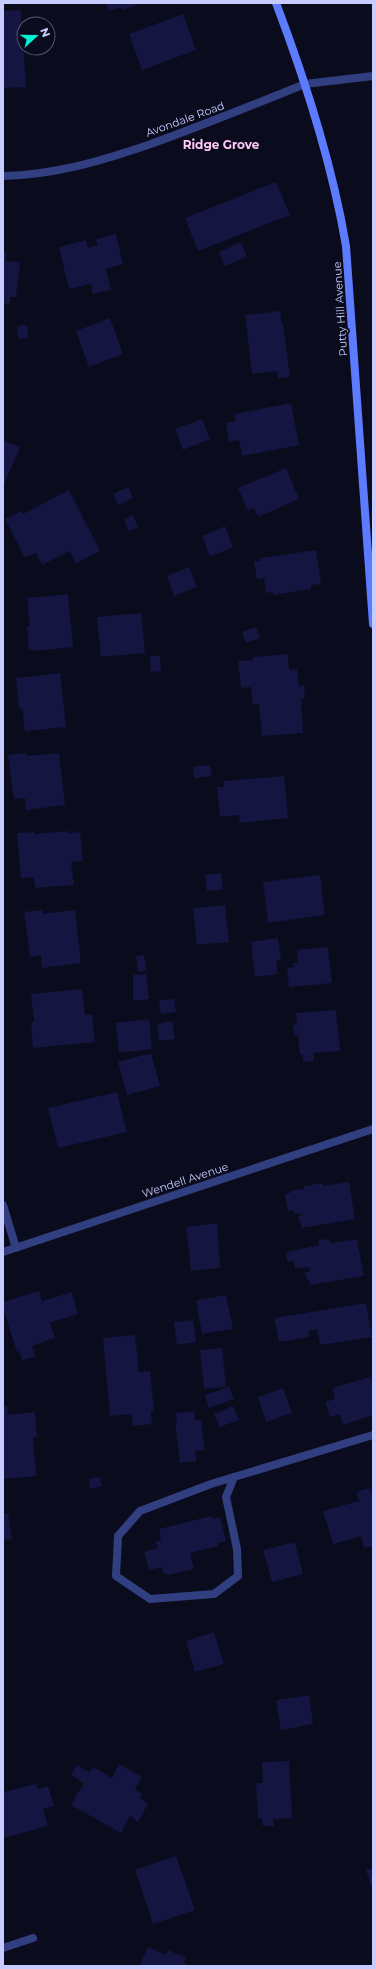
<svg xmlns="http://www.w3.org/2000/svg" width="376" height="1969" viewBox="0 0 376 1969" font-family="Montserrat,sans-serif">
	<style>
		.building { fill: #141540 }
		.lines { fill: none; stroke-linecap: round; stroke-linejoin: round }
		.minor { stroke: #313f80; stroke-width: 8 }
		.tertiary { stroke: #313f80; stroke-width: 8 }
		.secondary { stroke: #5d7bff; stroke-width: 8 }
		.labels { text-anchor: middle; dominant-baseline: central; stroke-width: 4; stroke-linejoin: round; paint-order: stroke }
		.street-label { font-size: 11px; fill: #c6ccff; stroke: #0a0b1d }
		.neighbourhood-label { font-size: 12px; font-weight: bold; fill: #ffc8f7; stroke: #0a0b1d }
	</style>
	<rect width="100%" height="100%" fill="#0a0b1d"/>
	<path class="building" d="M106,3H140L123,10L122,7L109,11Z
		M21,10L26,87L3,88V11Z
		M183,14L196,50L142,70L129,34Z
		M276,182L290,215L198,251L185,218Z
		M116,234L123,264L106,269L111,290L93,294L91,284L69,289L59,247L86,240L88,248L98,245L96,239Z
		M241,242L247,257L225,266L219,252Z
		M3,252L7,253L6,261L20,262L16,297H10V304L3,303Z
		M280,311L282,325L283,324L290,377L278,378L277,371L252,374L245,315Z
		M110,318L123,354L89,367L76,331Z
		M27,325L28,338L18,339L17,326Z
		M291,403L299,445L242,456L239,440L229,442L226,423L236,421L234,414Z
		M202,419L210,439L183,450L175,429Z
		M3,440L20,447L3,487Z
		M286,468L299,499L258,517L254,508L248,511L238,488Z
		M128,487L133,498L118,505L113,494Z
		M69,490L100,551L76,563L69,551L42,565L36,553L25,558L5,519L21,511L23,514Z
		M133,515L138,528L129,531L124,519Z
		M225,526L233,547L210,557L202,536Z
		M316,550L321,584L311,585V589L273,595V592L266,593L264,578L257,579L254,562L260,561V558Z
		M189,567L197,587L174,596L167,576Z
		M68,594L73,647L33,651V649L29,650L27,627L30,626L27,598Z
		M141,613L145,653L101,657L97,617Z
		M256,627L260,638L246,643L242,632Z
		M288,654L289,670L297,669L299,686L304,685L305,699H301L303,733L262,736L259,704H253L251,687L241,688L238,661L253,660V657Z
		M150,656H160L161,671L151,672Z
		M60,673L66,727L25,731L22,708H19L16,678Z
		M26,753V756L59,753L65,805L26,810L25,798L14,799L8,755Z
		M210,765L212,776L194,778L193,767Z
		M284,776L288,818L240,823L239,815L220,817L217,787H224V781Z
		M68,831V833L80,832L83,861L71,862L74,885L35,888L34,877L21,878L17,833L34,832V834Z
		M221,873L223,889L207,891L205,875Z
		M320,875L325,915L268,923L263,882Z
		M225,905L229,942L197,945L193,908Z
		M42,910L43,914L75,910L81,963L42,968L41,955L30,957L24,912Z
		M278,938L281,960H276L278,974L255,977L251,942Z
		M328,947L332,983L289,987L287,968L294,967L293,963H298L297,950Z
		M144,955L146,971L138,972L136,956Z
		M146,974L149,999L133,1001V975Z
		M82,989L85,1015L92,1014L95,1042L33,1048L31,1022H34L31,994Z
		M174,999L176,1012L161,1014L159,1000Z
		M336,1010L340,1051L313,1053L314,1061L303,1062V1054L300,1055L298,1035H294L293,1025H297L296,1013Z
		M149,1019L152,1049L119,1053L116,1023Z
		M172,1021L175,1039L159,1041L157,1024Z
		M151,1053L160,1086L127,1095L118,1062Z
		M117,1092L127,1132L58,1148L48,1108Z
		M349,1182L355,1219L302,1228L298,1217L301,1216L300,1213L294,1214L293,1210L288,1211L285,1194L290,1193V1191L304,1189V1186L323,1183V1186Z
		M217,1223L220,1268L191,1271L186,1227Z
		M329,1239L330,1243L357,1239L364,1276L310,1285L309,1280H307L305,1272H310L309,1267L295,1269L294,1261L287,1262L286,1252L319,1245V1240Z
		M39,1291L42,1301L72,1292L78,1314L50,1323L55,1338L32,1346L35,1357L22,1360L19,1351L17,1352L3,1308V1302Z
		M226,1295L233,1329L202,1334L196,1300Z
		M366,1303L372,1337L320,1345L317,1329L309,1331V1337L279,1342L274,1318Z
		M193,1320L196,1342L177,1345L174,1322Z
		M135,1335L139,1372L150,1371L154,1411L151,1412L152,1424L133,1426L132,1414L110,1416L103,1338Z
		M222,1348L226,1387L204,1389L200,1350Z
		M370,1377L373,1387V1415L343,1425L340,1414L330,1417L325,1402L335,1399L332,1388Z
		M229,1387L234,1399L209,1408L205,1395Z
		M283,1388L292,1413L266,1422L258,1397Z
		M3,1406H7L8,1415L35,1412L37,1437H33L36,1476L3,1479Z
		M233,1406L239,1420L220,1427L214,1414Z
		M194,1411L195,1420H201L205,1450L195,1451L196,1461L180,1463L175,1422L177,1421L176,1413Z
		M100,1477L102,1486L90,1489L89,1479Z
		M370,1488L373,1499V1546L364,1548L361,1536L333,1544L323,1511L359,1501L356,1492Z
		M8,1513L12,1539L3,1540V1514Z
		M211,1516L212,1519L220,1517L226,1541L218,1543V1546L190,1553L194,1569L168,1575L167,1573L164,1574L162,1567L149,1570L144,1552L158,1548L156,1542L161,1540L159,1529Z
		M295,1542L303,1574L272,1582L263,1550Z
		M214,1632L224,1664L195,1672L186,1641Z
		M309,1695L313,1724L281,1730L276,1700Z
		M289,1761L292,1818L273,1819L274,1826H263L262,1818H258L256,1783H263L262,1762Z
		M119,1764L142,1777L135,1790L142,1794L140,1798L148,1804L138,1822L130,1816L121,1833L71,1805L84,1783L71,1775L77,1765L89,1772L93,1767L112,1778Z
		M36,1784L38,1789L48,1786L54,1806L43,1809L48,1826L3,1838V1792Z
		M176,1856L195,1910L153,1924L135,1870Z
		M373,1868V1891L366,1870Z
		M148,1947L165,1955L168,1950L186,1958L184,1963L188,1965L139,1966Z"/>
	<g class="lines">
		<path class="minor" d="M3,176C54,175 101,161 148,145C201,126 253,105 305,84
			M3,1205L16,1248
			M3,1252L373,1129
			M234,1477L226,1497L237,1549L238,1576L214,1594L150,1599L116,1576L118,1536L140,1511L211,1484L373,1435
			M3,1948L33,1938"/>
		<path class="tertiary" d="M305,84L373,76"/>
		<path class="secondary" d="M276,3C306,82 332,163 346,246L373,624"/>
	</g>
	<g class="labels">
		<g class="street-label">
			<text transform="translate(185 119) rotate(-20)">Avondale Road</text>
			<text transform="translate(340 309) rotate(-94)">Putty Hill Avenue</text>
			<text transform="translate(185 1180) rotate(-18)">Wendell Avenue</text>
		</g>
		<g class="neighbourhood-label">
			<text x="221" y="144">Ridge Grove</text>
		</g>
	</g>
	<rect width="376" height="1969" fill="none" stroke="#c6ccff" stroke-width="8"/>
	<g transform="translate(36 36) rotate(69)"><circle r="19" fill="#0a0b1d" stroke="#555877"/>
	<path d="M0-3L7 15L0 10L-7 15Z" fill="#00f1d6"/>
	<text y="-6" font-size="11" font-weight="bold" text-anchor="middle" fill="#c6ccff">N</text>
	</g>
</svg>
